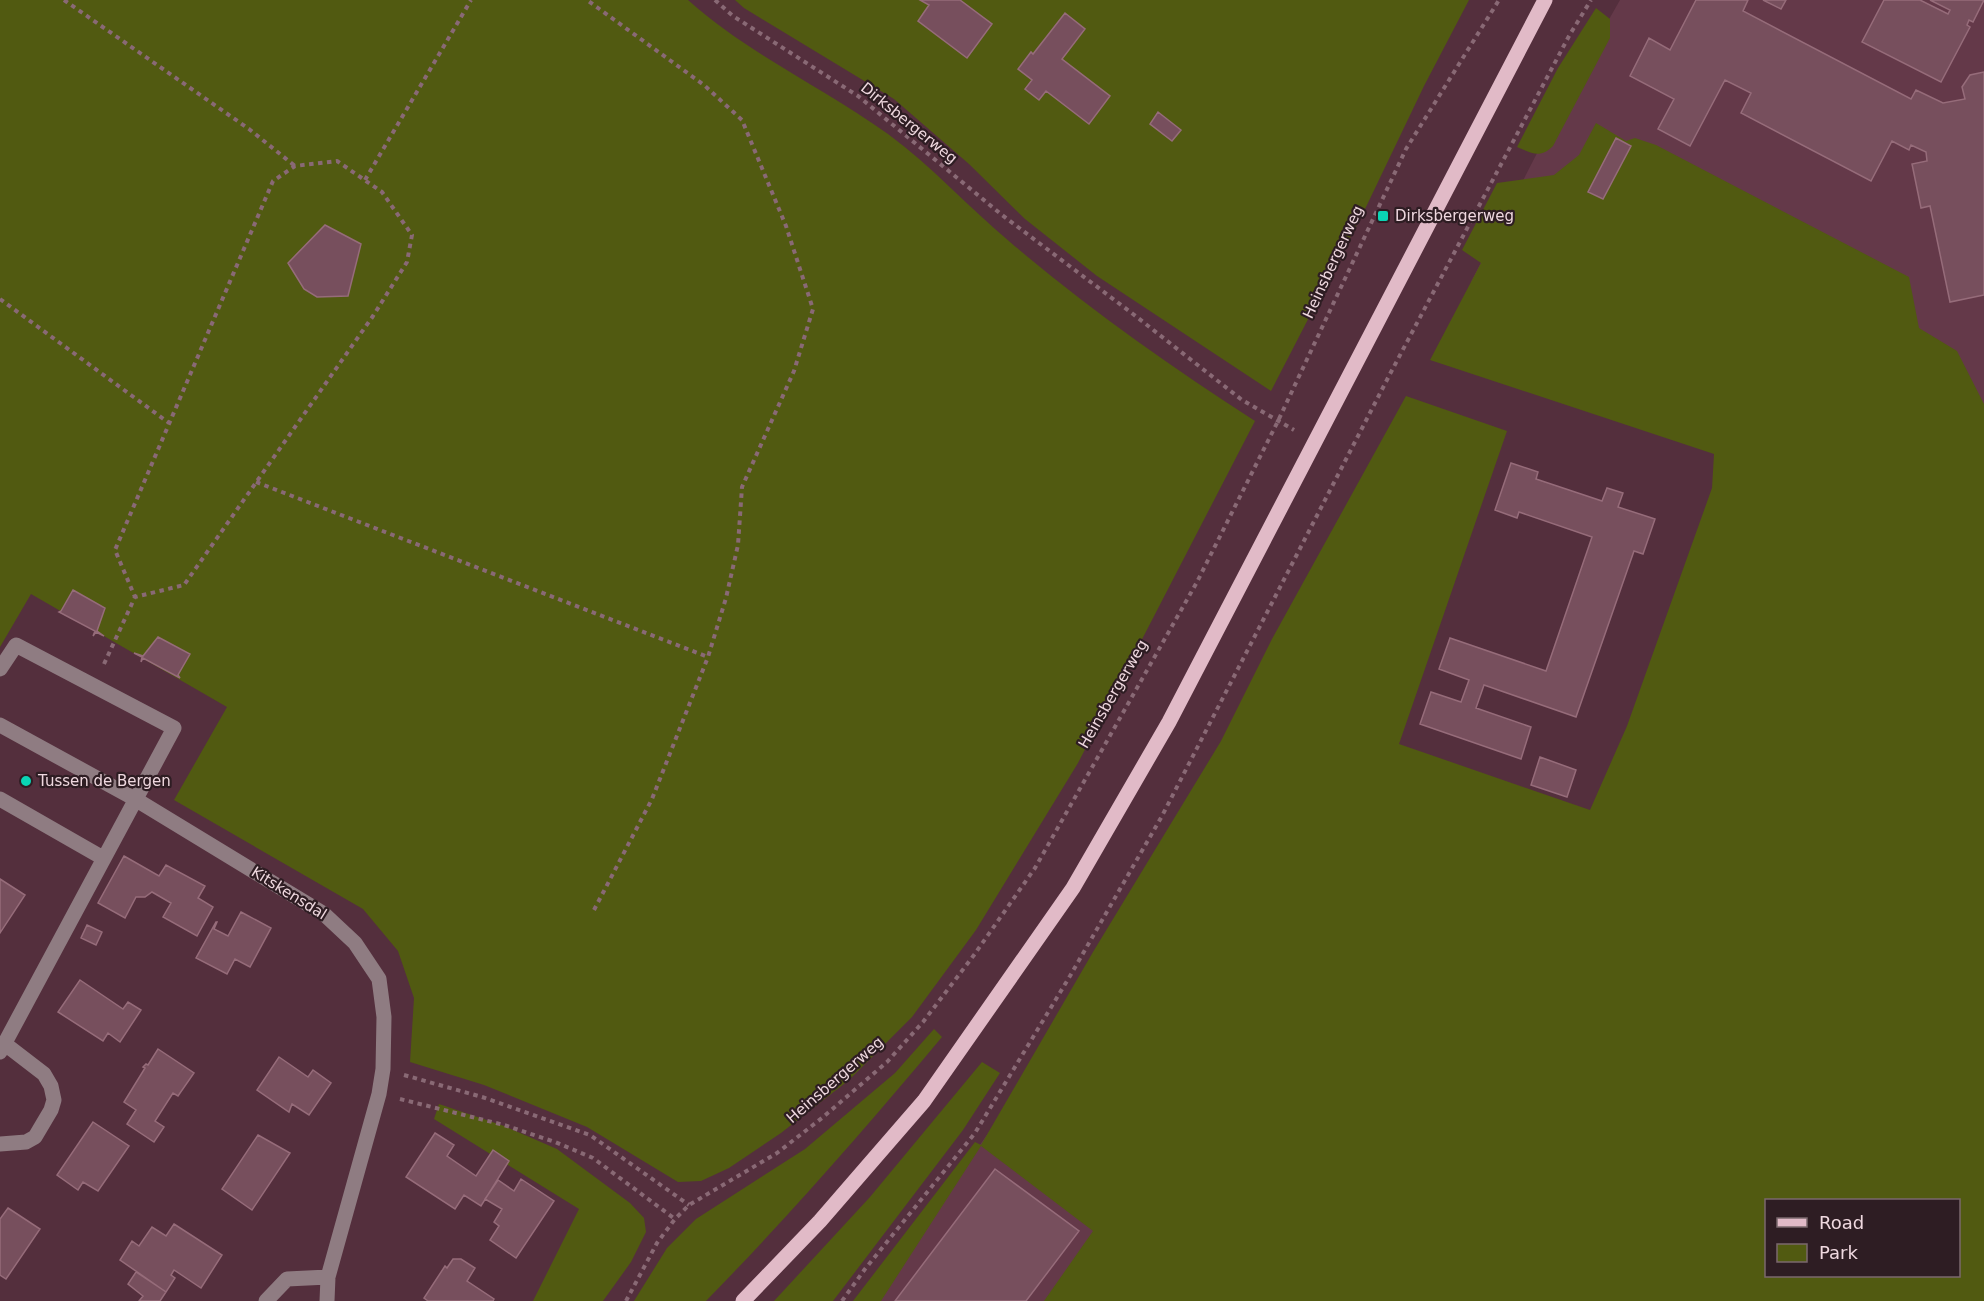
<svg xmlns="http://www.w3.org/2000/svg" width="1984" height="1301" viewBox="0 0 1984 1301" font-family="'DejaVu Sans',sans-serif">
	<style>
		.built { fill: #643949 }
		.green { fill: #515a11; fill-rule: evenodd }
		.building { fill: #774f5d; stroke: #966c7a; stroke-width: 1.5 }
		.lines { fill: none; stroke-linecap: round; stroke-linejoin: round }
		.path { stroke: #896975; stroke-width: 4; stroke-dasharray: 4.5 4.5; stroke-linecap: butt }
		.minor { stroke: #8f7c82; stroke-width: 15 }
		.major { stroke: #e1bac7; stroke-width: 15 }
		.poi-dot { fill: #0ad5b5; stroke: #2e1d23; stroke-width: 2 }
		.labels { text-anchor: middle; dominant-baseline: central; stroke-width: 4.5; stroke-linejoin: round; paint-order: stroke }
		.street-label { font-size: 15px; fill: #efd8df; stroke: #2e1d23 }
		.poi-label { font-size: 15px; fill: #efd8df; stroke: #2e1d23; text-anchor: start }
	</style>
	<rect width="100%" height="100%" fill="#542f3d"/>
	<path class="built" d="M1620,0H1984V470L1471,282L1574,81Z
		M1005,1109L1204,1301H871Z"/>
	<path class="green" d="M0,0H688C748,54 823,87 888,134C932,166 968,207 1010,242C1087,308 1170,366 1255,421L1078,763L976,930L912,1017L849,1080L781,1133L729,1168L701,1181L678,1182L587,1127L484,1085L410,1062L414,998L398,951L363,909L174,800L227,707L31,594L0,647Z
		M735,0H1469L1424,86L1366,207L1271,391L1097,276L1025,219L969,164L894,99L744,8Z
		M1596,8L1610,19V38L1553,146C1540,159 1532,153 1517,147L1558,68Z
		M1596,123L1626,141L1635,138L1656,145L1909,277L1919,328L1957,351L1984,404V1301H1044L1093,1231L981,1146L881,1301H853L975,1142L981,1145L1093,952L1221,741L1272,639L1406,396L1507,431L1399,744L1590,810L1627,726L1712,488L1714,454L1430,360L1481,263L1462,250L1497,183L1554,175L1579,155ZM1766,1200H1958V1276H1766Z
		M934,1029L942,1037C866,1128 789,1216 706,1301H634L667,1248L696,1219L805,1149L895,1073Z
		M982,1062L1000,1073L963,1130L833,1301H774L870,1197Z
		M439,1104L504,1126L557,1149L630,1203L644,1218L646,1232L631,1262L603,1301H533L579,1209L434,1119Z"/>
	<path class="building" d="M920,0H960L992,24L967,58L918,21L929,5Z
		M1696,0H1748L1743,11L1911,99L1916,90L1943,103L1965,99L1962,87L1970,75L1984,72V295L1950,302L1930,206L1921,208L1912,164L1927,161L1926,152L1911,145L1909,150L1892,141L1871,181L1741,113L1751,93L1725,80L1690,146L1658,129L1674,99L1630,76L1649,38L1670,50Z
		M1763,0H1786L1781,9Z
		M1884,0H1920L1948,14L1950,10L1930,0H1984L1973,22L1969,20L1967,25L1970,27L1941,82L1862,42Z
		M1065,13L1085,29L1062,59L1110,96L1089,124L1046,91L1039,100L1025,89L1032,80L1018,69L1031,52L1033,54Z
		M1158,112L1181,130L1172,141L1150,124Z
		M1616,138L1631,146L1603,199L1588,192Z
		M325,225L361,244L348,296L317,297L304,289L288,263Z
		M1511,463L1538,472L1536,479L1602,501L1607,488L1623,493L1618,507L1655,519L1643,554L1634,551L1576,717L1484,685L1476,708L1531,727L1521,759L1420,724L1431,692L1461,702L1469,680L1439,669L1450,638L1546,671L1592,537L1519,512L1517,518L1495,510Z
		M73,590L105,608L97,631L104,636L96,632L93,636L95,631L59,612L61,611Z
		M158,637L190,654L178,675L180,678L143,658L141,662L142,657L134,653L143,656Z
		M1540,757L1576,770L1567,797L1531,785Z
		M124,856L159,876L166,865L205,886L198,898L213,907L197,936L163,917L171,903L152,892L145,897H136L125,918L98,903Z
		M0,879L25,895L0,933Z
		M241,912L271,928L250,967L235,959L227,974L196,958L216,922H217L214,929L228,936Z
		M87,925L102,932L96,945L81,938Z
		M80,980L123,1009L128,1002L141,1010L120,1042L108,1033L103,1041L58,1012Z
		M158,1049L194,1073L178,1096L173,1093L155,1121L164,1127L154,1142L127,1124L136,1110L124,1102L145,1068L143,1067L146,1064L148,1065Z
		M279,1057L308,1077L313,1070L331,1083L309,1115L292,1104L289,1112L257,1090Z
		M93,1122L129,1146L98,1191L83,1182L78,1190L57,1175Z
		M435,1133L454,1145L447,1156L476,1176L493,1150L509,1161L481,1206L464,1195L455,1209L406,1177Z
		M258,1135L290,1153L252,1210L222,1189Z
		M995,1169L1079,1231L1026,1301H895Z
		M521,1179L554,1201L516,1258L490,1240L499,1226L494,1222L502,1209L485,1199L498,1180L514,1191Z
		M8,1208L40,1229L6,1279L0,1275V1219Z
		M174,1224L222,1255L201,1288L174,1270L171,1275L175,1278L166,1292L120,1260L132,1241L139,1246L152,1227L166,1236Z
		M453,1259H461L475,1268L467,1281L494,1299L493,1301H428L424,1298L445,1266L447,1268Z
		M136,1272L166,1292L160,1301H139L143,1296L128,1284Z"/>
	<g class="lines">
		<path class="path" d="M64,0L249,129L295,166
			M715,0L733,16L858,96L1002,215L1133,314L1242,400L1294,430
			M365,180L471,0
			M0,299L169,423
			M256,482L708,657L726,598L738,545L742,487L794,371L813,309L786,226L742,120L704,85L587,0
			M104,664L135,597L184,585L373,316L407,262L412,235L382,192L337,161L295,166L273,181L115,550L135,597
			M594,910L652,799L708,657
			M404,1075L482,1097L590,1135L689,1205
			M400,1099L504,1125L555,1142L593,1158L675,1219
			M626,1301L657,1243L675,1219L689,1205L777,1153L822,1118L887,1062L923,1022L974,955L1035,868L1197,582L1278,421L1406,149L1499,0
			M842,1301L865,1269L975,1133L1070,976L1162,816L1390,374L1569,36L1591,0"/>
		<path class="minor" d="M0,669L16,645L174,728L0,1052
			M0,725L135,799L324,914L355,943L379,979L384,1017L383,1069L379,1094L328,1277L327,1301
			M0,799L103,858
			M0,1144L26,1142L35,1137L51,1110L54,1100L51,1086L44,1074L5,1044
			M266,1301L287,1279L328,1277"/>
		<path class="major" d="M743,1301L820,1221L924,1101L1073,888L1169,722L1545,0"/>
	</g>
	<g class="poi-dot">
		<rect x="1377" y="210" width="12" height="12" rx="3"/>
		<circle cx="26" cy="781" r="6"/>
	</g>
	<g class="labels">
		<g class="street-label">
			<text transform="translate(909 123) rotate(39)">Dirksbergerweg</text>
			<text transform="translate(1333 262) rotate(-65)">Heinsbergerweg</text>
			<text transform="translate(1113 694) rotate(-60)">Heinsbergerweg</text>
			<text transform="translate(289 893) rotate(32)">Kitskensdal</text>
			<text transform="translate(835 1080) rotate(-41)">Heinsbergerweg</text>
		</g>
		<g class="poi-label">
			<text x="1395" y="216">Dirksbergerweg</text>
			<text x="38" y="781">Tussen de Bergen</text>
		</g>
	</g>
	<rect x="1765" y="1199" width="195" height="78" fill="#2e1d23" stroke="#7b686e" stroke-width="1.5"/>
	<rect x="1777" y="1218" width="30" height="9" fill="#e1bac7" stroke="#7b686e" stroke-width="1.5"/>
	<text x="1819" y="1229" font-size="18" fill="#efd8df">Road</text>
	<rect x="1777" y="1244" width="30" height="18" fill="#515a11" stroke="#7b686e" stroke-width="1.5"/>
	<text x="1819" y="1259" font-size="18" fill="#efd8df">Park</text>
</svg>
